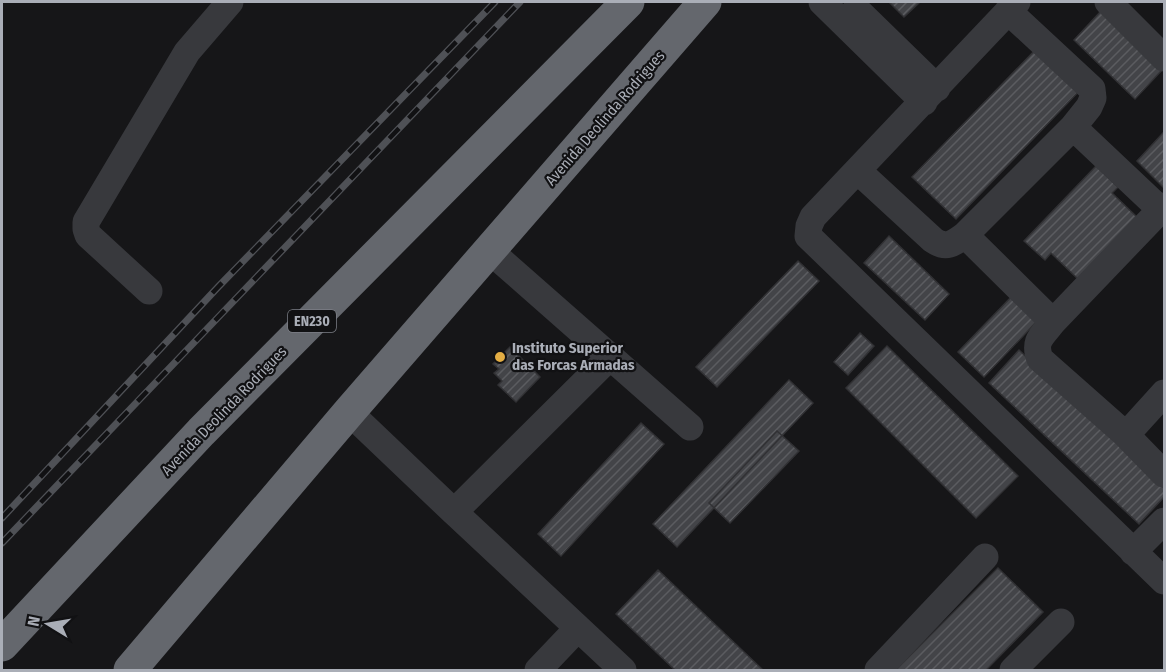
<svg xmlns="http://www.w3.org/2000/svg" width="1166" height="672" viewBox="0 0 1166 672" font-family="'Fira Sans Condensed',sans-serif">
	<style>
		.building { fill: url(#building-hatch); stroke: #313134; stroke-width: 1.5 }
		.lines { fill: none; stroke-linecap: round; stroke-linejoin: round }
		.minor { stroke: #38393d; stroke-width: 27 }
		.highway { stroke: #64676d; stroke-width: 33 }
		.rail-casing { stroke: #4f5156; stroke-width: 7 }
		.rail { stroke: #111113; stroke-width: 4.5; stroke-dasharray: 14; stroke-linecap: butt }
		.poi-dot { fill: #e3ad44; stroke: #111113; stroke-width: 2 }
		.labels { text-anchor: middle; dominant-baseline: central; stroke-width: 4.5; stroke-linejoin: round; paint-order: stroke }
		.shield { fill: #111113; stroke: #7c7f86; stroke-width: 1.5 }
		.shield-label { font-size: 14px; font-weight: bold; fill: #aaaeb7 }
		.street-label { font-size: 15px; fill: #aaaeb7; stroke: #111113 }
		.poi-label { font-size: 15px; font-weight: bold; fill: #aaaeb7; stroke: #111113; text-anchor: start }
	</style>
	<defs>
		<pattern id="building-hatch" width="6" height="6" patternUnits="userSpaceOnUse" patternTransform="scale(1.5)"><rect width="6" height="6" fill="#434448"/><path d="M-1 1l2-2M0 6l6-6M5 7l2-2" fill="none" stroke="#5b5c60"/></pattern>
	</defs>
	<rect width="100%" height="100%" fill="#161618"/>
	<path class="building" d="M889,2H920L904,17Z
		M1101,11L1162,70L1135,99L1074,40Z
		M1040,45L1083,87L956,219L912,177Z
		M1164,132V188L1137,161Z
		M1096,166L1118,187L1112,193L1139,219L1080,281L1051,253L1045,260L1024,241Z
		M889,236L949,294L925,320L864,263Z
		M798,261L819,281L717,387L696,367Z
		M1015,293L1040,318L984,377L958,352Z
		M860,333L874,346L848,375L834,362Z
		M887,346L1018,476L976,518L846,388Z
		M510,347L540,377L516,402L498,385L502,381L494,373L499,369L493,364Z
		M1019,350L1164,488V497L1139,524L989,383Z
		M789,380L813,403L677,547L653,524Z
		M641,423L664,444L561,556L538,534Z
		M777,431L799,451L730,523L709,503Z
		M998,568L1043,612L986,670H896Z
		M658,570L763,670H675L616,614Z"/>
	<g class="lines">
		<path class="minor" d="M822,2L924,102
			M1017,2L813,217L809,226L808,236L1164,581
			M1108,2L1164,58
			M856,9L937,88
			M1073,127L1161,210
			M858,171L933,240C946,249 953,244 965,235L1073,127L1089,107L1093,98L1092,89L1008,11
			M965,235L1053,322
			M490,251L690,427
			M149,291L88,235L86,229V222L187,52L230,2
			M611,356L454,512L623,670
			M1164,393L1126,435L1164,474
			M349,412L454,512
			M1126,435L1040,359C1033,341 1042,336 1053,322L1164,206
			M1133,552L1164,521
			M538,670L578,628
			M878,670L985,557
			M1013,670L1061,622"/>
		<path class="highway" d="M2,645L201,432L628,2
			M130,670L349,412L705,2"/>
		<g class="rail-casing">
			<path id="rail" d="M2,518L219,286L495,2
				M2,543L520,2"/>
		</g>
		<use href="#rail" class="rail"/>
	</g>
	<circle class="poi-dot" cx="500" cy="357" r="6"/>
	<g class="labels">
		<rect class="shield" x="288" y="310" width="48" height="22" rx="4.5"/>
		<g class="shield-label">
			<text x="312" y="321">EN230</text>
		</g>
		<g class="street-label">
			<text transform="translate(605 118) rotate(-49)">Avenida Deolinda Rodrigues</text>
			<text transform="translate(224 411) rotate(-46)">Avenida Deolinda Rodrigues</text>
		</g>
		<g class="poi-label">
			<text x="512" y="348">Instituto Superior<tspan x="512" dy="17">das Forcas Armadas</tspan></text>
		</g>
	</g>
	<rect width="1166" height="672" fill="none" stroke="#aaaeb7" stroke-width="6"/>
	<g transform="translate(48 624) rotate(281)" stroke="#111113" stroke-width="4.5" paint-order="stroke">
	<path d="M0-4.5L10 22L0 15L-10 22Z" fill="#aaaeb7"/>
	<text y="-9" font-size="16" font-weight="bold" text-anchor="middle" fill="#aaaeb7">N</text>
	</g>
</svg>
